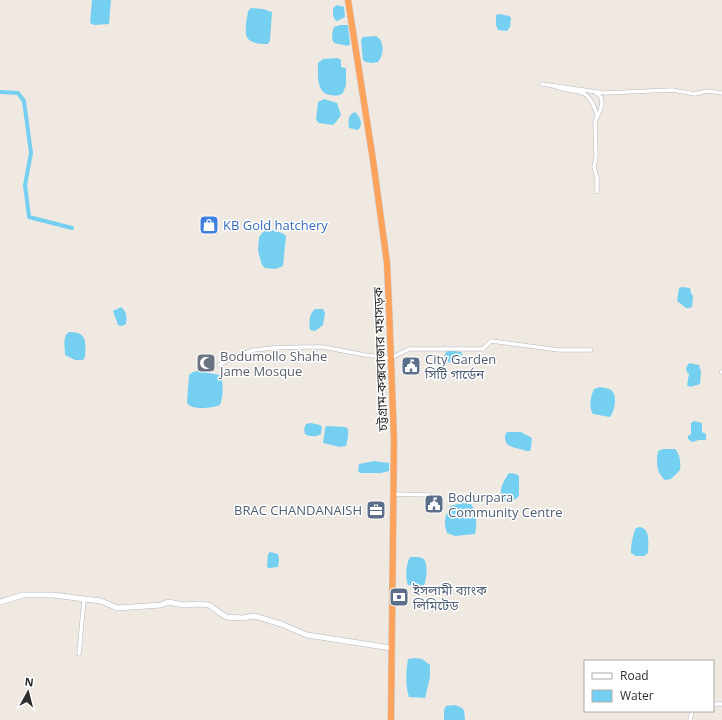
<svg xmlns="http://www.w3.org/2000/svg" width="722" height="720" viewBox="0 0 722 720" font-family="'Open Sans','Noto Sans Bengali',sans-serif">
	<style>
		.water { fill: #75cff0 }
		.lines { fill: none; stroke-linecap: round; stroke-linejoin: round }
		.canal { stroke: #75cff0; stroke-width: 4 }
		.street-casing { stroke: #b4b7c1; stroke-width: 4.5 }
		.secondary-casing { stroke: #b4b7c1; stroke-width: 6 }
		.highway-casing { stroke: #c9c9c9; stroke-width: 7 }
		.street { stroke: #fff; stroke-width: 3.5 }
		.secondary { stroke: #fff; stroke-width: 5 }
		.highway { stroke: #ffa35c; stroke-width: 6 }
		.labels { text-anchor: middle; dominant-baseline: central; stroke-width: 3; stroke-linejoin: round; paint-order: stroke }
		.shop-label { font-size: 13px; fill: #366cbe; stroke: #fff; text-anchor: start }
		.worship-label { font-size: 13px; fill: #5b616d; stroke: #fff; text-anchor: start }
		.street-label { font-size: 13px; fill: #2e2e2e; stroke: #fff }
		.service-label { font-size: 13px; fill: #4e5e75; stroke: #fff; text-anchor: start }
	</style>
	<rect width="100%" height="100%" fill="#efe9e1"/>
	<path class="water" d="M92,0H111L109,24L94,25L90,23Z
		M337,5L344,7L345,17L337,21L335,20L333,15V8Z
		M251,8L263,9L272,12L270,40L268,44C240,44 245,33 248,11Z
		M499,14L509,16L511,18L510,27L507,31L498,30L496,25V15Z
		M340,25H348L350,44L348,46L334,43C331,38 332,33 334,27Z
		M376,36C385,41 384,55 378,62C373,63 368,64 363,60L361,40L363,37Z
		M337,58L341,60V67L346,68V85L343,93C339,96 336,96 331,95C316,94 318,75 318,63L323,59Z
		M324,99L337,103L341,115L336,122L333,125L319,123L316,120L318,102Z
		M355,112C360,117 364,124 358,130L349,128C348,122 348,114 355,112Z
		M268,229L282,233L286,236L283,266L275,269L265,268L262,265L258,251L259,237L263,232Z
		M682,287L690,288L691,293L693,296L692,307L689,308H686L677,301L679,288Z
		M121,307C127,312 127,317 126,324L122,326L118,325L113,311Z
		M315,309H323L325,313L323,325L315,331L310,330C309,322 309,314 315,309Z
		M69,332C87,332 86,341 85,357L83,360H75L65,355C65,347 62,337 69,332Z
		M448,350L461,352L462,354L461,361C456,364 448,363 444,360L445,354Z
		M689,363L699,365L701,372L700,384L690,387L687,385L689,374L687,372L686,368Z
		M198,371L220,375C224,382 223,397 220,405C211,408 193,411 187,403L189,375L193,372Z
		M600,387C604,388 610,388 612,391C618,397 614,412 610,417L593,414C588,407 591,396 594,389Z
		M694,421L702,423V432L706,434V440H699L692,442L688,439V436L691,434V423Z
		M311,423L320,425L322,427L321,434C317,437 310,437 305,434L304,429L306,424Z
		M326,426L345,427L348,429V437L346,446L340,447L323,443L325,429Z
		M507,432H521L532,438L531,448L530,451C523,451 530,452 523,450C514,447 504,448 505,435Z
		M663,449H675C680,454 681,463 680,470L671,479L665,480C656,472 656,462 658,451Z
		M374,461L389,463V471L381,473H360L358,471L359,464Z
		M509,473L516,474L519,476V496L513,501H504C497,492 503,482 509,473Z
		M462,503L471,504C477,512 477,525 475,534L455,536L447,533C443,521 445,517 450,506Z
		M640,527C651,529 648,544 648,553L644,556H636L631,553C631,545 632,537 636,528Z
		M270,552L278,554L279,560L278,567L269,568L267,567L268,554Z
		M410,557H419L424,559C428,566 427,577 424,585L418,586L408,585C405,577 406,564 410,557Z
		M415,658L422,659L430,665V677L425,698L409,697C405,685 406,671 408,659Z
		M454,705C466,708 464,710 465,720H444V710L446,706Z"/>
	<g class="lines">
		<path class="canal" d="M0,92L18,93L24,101L31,153L25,185L29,217L72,228"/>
		<g class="street-casing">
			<path id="street" d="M542,84L604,93L672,90L695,94L707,91L722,93
				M553,86C578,96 587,83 597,115
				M596,93L601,97L602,103L600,111L595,121L596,157L594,167L597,178V192
				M219,365L236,356L254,350L273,348L304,347H323L365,355L391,358L409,349H483L491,341L559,350H591
				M721,372H722
				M393,494L430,495
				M79,654L84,599
				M713,704H722
				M690,720L692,711"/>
		</g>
		<g class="secondary-casing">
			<path id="secondary" d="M0,602L23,595H53L101,601L117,608L161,605L168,602L184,605L199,604L209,605L226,617L243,618L254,616L281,624L307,635L391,648"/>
		</g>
		<g class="highway-casing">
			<path id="highway" d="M348,0L373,160L387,263L389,307L394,440L391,720"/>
		</g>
		<use href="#street" class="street"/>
		<use href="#secondary" class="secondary"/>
		<use href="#highway" class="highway"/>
	</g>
	<defs>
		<g id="shop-square" transform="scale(1)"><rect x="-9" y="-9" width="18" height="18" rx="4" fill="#3f7fe0" stroke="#fff"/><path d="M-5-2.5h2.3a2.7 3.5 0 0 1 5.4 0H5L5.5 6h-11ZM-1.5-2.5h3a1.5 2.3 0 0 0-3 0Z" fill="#fff"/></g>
		<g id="mosque-square" transform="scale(1)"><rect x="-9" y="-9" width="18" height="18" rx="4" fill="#6b7280" stroke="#fff"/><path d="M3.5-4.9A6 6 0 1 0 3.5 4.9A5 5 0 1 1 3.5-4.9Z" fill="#fff"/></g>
		<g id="civic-square" transform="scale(1)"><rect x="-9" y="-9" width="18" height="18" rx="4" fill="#5c6f8a" stroke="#fff"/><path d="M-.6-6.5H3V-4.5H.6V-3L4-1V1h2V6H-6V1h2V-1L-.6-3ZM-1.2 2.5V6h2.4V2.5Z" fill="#fff"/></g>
		<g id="office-square" transform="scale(1)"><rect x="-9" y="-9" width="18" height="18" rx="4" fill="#5c6f8a" stroke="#fff"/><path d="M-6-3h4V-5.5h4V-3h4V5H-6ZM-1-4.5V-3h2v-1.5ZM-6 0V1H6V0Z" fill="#fff"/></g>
		<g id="bank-square" transform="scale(1)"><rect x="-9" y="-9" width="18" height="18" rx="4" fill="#5c6f8a" stroke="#fff"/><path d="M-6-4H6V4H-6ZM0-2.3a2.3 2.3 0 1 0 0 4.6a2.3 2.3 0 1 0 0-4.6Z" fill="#fff"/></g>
	</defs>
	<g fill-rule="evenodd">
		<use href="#shop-square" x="209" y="225"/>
		<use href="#mosque-square" x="206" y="363"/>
		<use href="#civic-square" x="411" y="366"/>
		<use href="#civic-square" x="434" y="504"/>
		<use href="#office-square" x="376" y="510"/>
		<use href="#bank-square" x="399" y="597"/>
	</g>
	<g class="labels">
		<g class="shop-label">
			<text x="223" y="225">KB Gold hatchery</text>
		</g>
		<g class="worship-label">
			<text x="220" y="356">Bodumollo Shahe<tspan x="220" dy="15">Jame Mosque</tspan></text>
		</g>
		<g class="street-label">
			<text transform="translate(380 359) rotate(-92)">চট্টগ্রাম-কক্সবাজার মহাসড়ক</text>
		</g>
		<g class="service-label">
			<text x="425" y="359">City Garden<tspan x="425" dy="15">সিটি গার্ডেন</tspan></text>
			<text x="448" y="497">Bodurpara<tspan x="448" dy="15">Community Centre</tspan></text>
			<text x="362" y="510" text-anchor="end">BRAC CHANDANAISH</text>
			<text x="413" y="590">ইসলামী ব্যাংক<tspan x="413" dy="15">লিমিটেড</tspan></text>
		</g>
	</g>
	<rect x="584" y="660" width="130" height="52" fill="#ffffff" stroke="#ababab"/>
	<rect x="592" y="673" width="20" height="6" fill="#ffffff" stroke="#ababab"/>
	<text x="620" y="680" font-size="12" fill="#2e2e2e">Road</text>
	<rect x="592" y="690" width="20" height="12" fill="#75cff0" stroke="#ababab"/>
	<text x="620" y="700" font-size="12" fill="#2e2e2e">Water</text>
	<g transform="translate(28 692) rotate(7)" stroke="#ffffff" stroke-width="3" paint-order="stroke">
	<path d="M0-3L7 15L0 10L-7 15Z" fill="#2e2e2e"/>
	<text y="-6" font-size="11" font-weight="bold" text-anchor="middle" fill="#2e2e2e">N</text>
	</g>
</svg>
